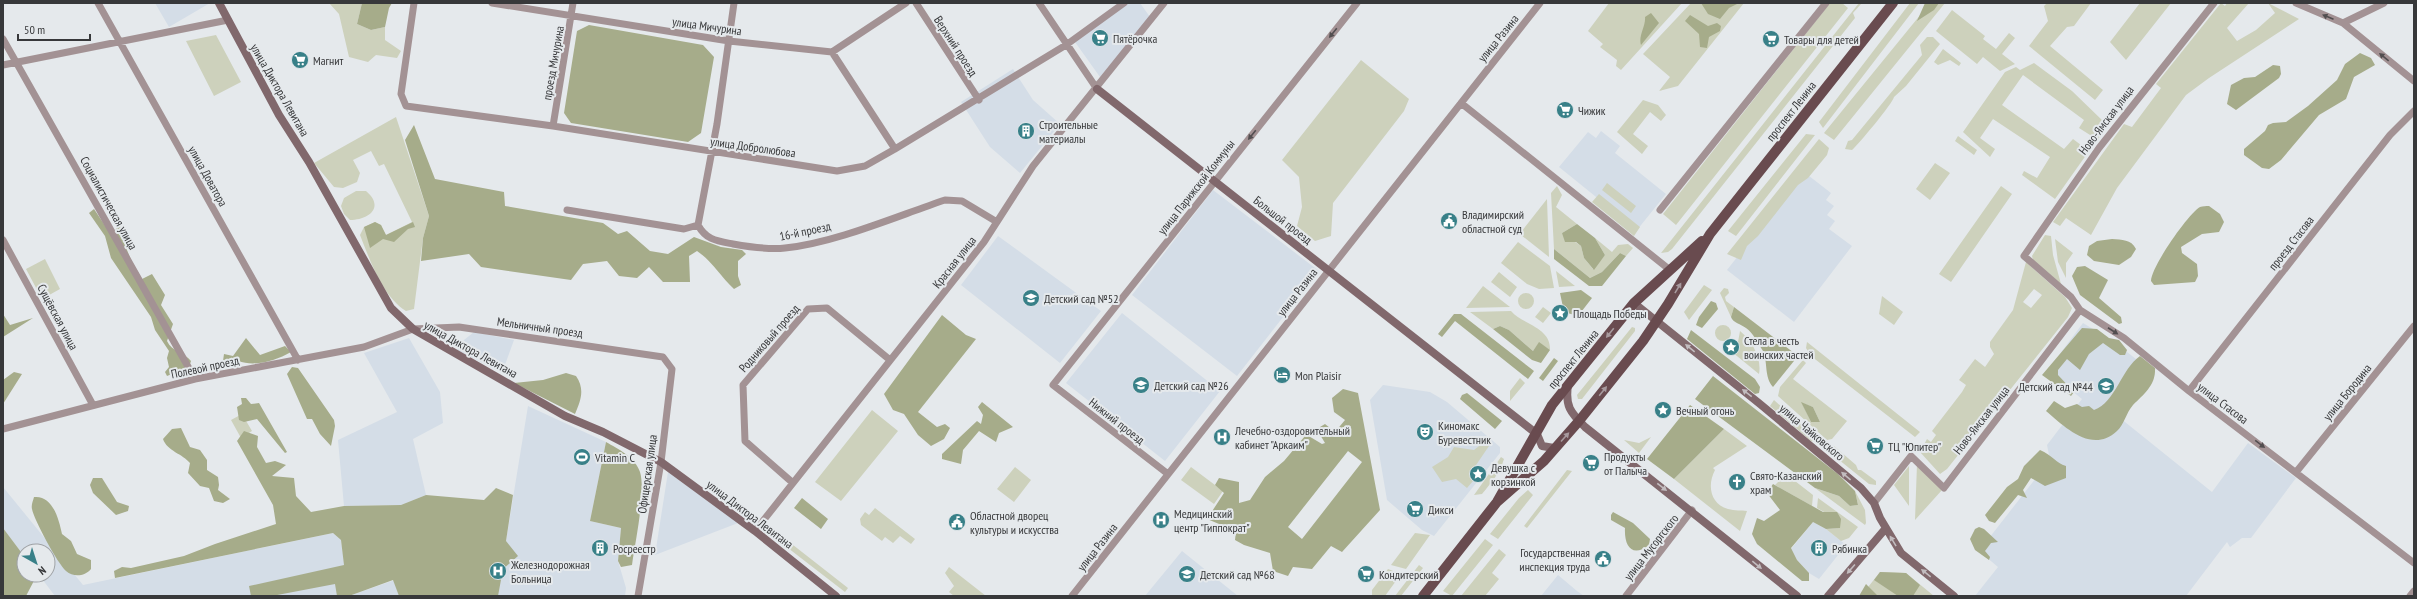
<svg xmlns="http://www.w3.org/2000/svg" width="2417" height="599" viewBox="0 0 2417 599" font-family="'PT Sans Narrow',sans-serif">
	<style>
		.built { fill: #d4dde7 }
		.green { fill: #cdd1bc; fill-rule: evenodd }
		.forest { fill: #a6ac8a; fill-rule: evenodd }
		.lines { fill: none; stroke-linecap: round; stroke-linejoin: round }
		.street { stroke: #a39294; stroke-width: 7 }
		.secondary { stroke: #81686c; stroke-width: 8 }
		.primary { stroke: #694b4f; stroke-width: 10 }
		.oneway { fill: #524e50 }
		.oneway2 { fill: #a79a9e }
		.oneway3 { fill: #c2bcbf }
		.labels { text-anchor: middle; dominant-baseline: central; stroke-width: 4; stroke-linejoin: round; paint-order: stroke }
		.street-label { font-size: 12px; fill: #37383a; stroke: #e5e9ec }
		.poi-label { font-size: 12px; fill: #37383a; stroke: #e5e9ec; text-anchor: start }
	</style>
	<rect width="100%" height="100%" fill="#e5e9ec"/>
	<path class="built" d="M155,3H210L169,27Z
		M1128,3H1140L1150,17L1100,77L1075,42Z
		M1013,69L1033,100L1060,124L1020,173L990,147L961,102Z
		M1601,131L1620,146L1615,153L1666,194L1637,230L1559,167L1588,132L1596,138Z
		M1804,172L1831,193L1826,200L1834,206L1827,215L1835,221L1829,229L1852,246L1794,322L1727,270Z
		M1213,190L1319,271L1237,376L1132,295Z
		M998,236L1101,311L1060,363L961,285Z
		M1122,313L1220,391L1165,461L1066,383Z
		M2083,323L2113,341L2155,374L2120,418L2212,492L2248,443L2296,478L2251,538H2242L2230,547L2227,542L2186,596H1975L1998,567L1979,551L2050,460L2047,445L2082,399L2047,371Z
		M474,332L514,340L502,373L457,350L464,340Z
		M409,338L440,392L443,423L413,439L426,495L402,505L344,506L338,440L397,412L364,353Z
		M1383,385L1430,392L1447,402L1500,447V453L1434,536L1422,530L1387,500L1370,400Z
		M528,406L606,442L590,521L621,528L618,561L626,588L625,596H55L39,575H48V551H24V556L3,528V487L83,585L333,533L341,540L349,596L506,541Z
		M668,472L738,523L655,555Z
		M1813,522L1826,529L1846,545L1819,579L1809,573L1797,560L1791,549Z
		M1182,551L1238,596H1145Z
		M1558,575L1577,591L1584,596H1541Z"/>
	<path class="green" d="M329,3H362L357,24L371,30L385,27V40L401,51L397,58L376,55L368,62L349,57L339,14Z
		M1609,3H1682L1621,70L1616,66L1617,60L1600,47L1603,44L1588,31Z
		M1691,3H1744L1678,86L1659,91L1670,77L1643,54Z
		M1830,3H1842L1848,8L1676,225L1663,214Z
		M1859,3H1867L1861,4L1853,13L1855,18L1672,249L1668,252L1661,253Z
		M1910,3H1919L1823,128L1819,122Z
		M1930,3H1945L1834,140L1824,133Z
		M2047,3H2091L2074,26L2067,27L2050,46L2103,90L2095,100L2029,46L2048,21L2044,6Z
		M2140,3H2171L2126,60L2110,42Z
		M2221,3L2225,6L2227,3H2249L2227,28L2237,41L2256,30L2275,13L2268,3L2299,19L2209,78L2186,95L2117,188L2091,235L2066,218L2060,226L2053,222L2124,124L2132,127L2161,88L2156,84Z
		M1952,10L1985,36L1983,39L1996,49L2009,33L2015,38L2002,54L2015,64L2000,71L1983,57L1977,64L1936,31Z
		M216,35L241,82L214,96L186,41Z
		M1927,37H1933L1940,44L1906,86L1894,97C1893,103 1858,145 1852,150L1845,149L1848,141L1852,140L1922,55L1920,45Z
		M1943,49L1961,63L1959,66L1950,60L1938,65L1934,62Z
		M1361,60L1409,99L1404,111L1333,203L1331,236L1315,241L1297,226L1302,207L1299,177L1282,160Z
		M2034,63L2072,91L2103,121L2104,129L2098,140L2079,128L2084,120L2023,75L2002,105L2064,149L2073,139L2089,151L2055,199L2022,175L2024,171L2037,178L2050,157L1993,119L1980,138L1995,149L1990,157L1963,132L2005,72L2016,67L2020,70Z
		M1643,100L1658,105L1666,115L1661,121L1650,112L1633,134L1648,146L1642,154L1617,132Z
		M396,117L429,216L423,238L414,309L406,311C382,296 370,260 360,235L364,227L375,222L381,225L386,235L412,222L384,164L379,166L371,151L353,160L360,173L357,182L343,188L334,187L314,163Z
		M1806,134L1815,135L1736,236L1728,231Z
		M1958,136L1977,150L1974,155L1955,141Z
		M1819,139L1829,148L1827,155L1808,178L1798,185L1758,236L1747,246L1741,260L1727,254Z
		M1935,163L1950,173L1930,200L1916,189Z
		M1607,183L1636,206L1631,213L1602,190Z
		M1557,186L1562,195L1556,207L1577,224L1562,233L1581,246L1584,258L1593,269L1605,255L1595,238L1612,252L1618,245L1628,244L1633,248L1626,256L1620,253L1602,272L1590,278L1554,249L1551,193Z
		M2001,186L2012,194L1951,282L1939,274Z
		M356,191H366C385,207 369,220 350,220L344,214L341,206L344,198Z
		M1599,194L1640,227L1634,236L1592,202Z
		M1547,199L1549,257L1521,235V232Z
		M2045,235L2051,236L2053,255L2061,284L2033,260L2032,256Z
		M2055,239L2073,253L2066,263V278L2058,262Z
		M1518,242L1550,266L1554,288L1539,289L1527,284L1501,263Z
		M45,259L60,289L42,299L26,269Z
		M2026,262L2065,297L2072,308L2068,317L1947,469L1940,474L1920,452L1927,439L1931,442L1936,435L1932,431L1962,392L1966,385L1959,380L1975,359L1985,367L1994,354L1990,347V342L2013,310ZM2034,289L2042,295L2031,308L2023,302Z
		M1556,271L1575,286L1559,287Z
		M1499,272L1517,287L1510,297L1491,282Z
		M1704,285L1712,290L1689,320L1684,312Z
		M1483,286L1510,307L1466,308Z
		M1724,288L1728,289L1729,293L1725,297L1726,301L1734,307L1731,317L1720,293Z
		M1518 301a8 8 0 1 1 16 0a8 8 0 1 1-16 0Z
		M1882,296L1903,312L1894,325L1879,314Z
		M1543,307L1551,313L1543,323L1535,317Z
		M1511,311C1523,325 1551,327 1550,350L1539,343L1533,351L1509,330L1500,326L1493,329L1470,312Z
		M1715 333a8 8 0 1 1 16 0a8 8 0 1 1-16 0Z
		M1632,327L1635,328V331L1582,399H1578L1577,395Z
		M1740,331C1752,341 1762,358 1759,374L1732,352L1738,342Z
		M1807,342L1920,432L1915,437L1811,356L1806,348Z
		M1803,360L1806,363L1793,379L1847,421L1832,439L1827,440L1778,396L1780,387ZM1802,403L1813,407L1820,422H1811Z
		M1520,378L1525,383L1510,401V391Z
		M1774,400L1822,443L1811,441L1770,406Z
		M872,410L898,431L841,501L815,482Z
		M242,414L252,431L241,438L231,420Z
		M1724,429L1747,446L1713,468L1715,470C1707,485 1710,504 1728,509C1735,511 1741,510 1747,511L1740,531L1674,479Z
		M1651,437L1639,453L1624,440L1639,443Z
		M1479,446H1489L1474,468L1473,481L1467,488L1456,479L1442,482L1432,467L1448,457L1454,447L1474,450Z
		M1834,446L1856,465L1858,470H1861L1876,481V485L1869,484L1823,447Z
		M1501,457L1504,459C1500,473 1491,483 1482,494L1474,495Z
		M1917,464L1942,490L1915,520Z
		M1909,466V506L1894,485Z
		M1015,467L1031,480L1014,502L997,489Z
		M1191,467L1223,491L1214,504L1181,480Z
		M1567,470L1572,471L1527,528L1524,526Z
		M1786,474L1813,495L1812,506L1775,485Z
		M1815,488L1839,496L1850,506L1858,505L1855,491L1865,510L1866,523L1865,525Z
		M1528,490L1533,495L1498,539L1490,534L1519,498Z
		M1818,498L1858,527L1849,538L1841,541L1826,529L1840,528L1837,512H1824L1817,508Z
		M875,508L915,539L911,544L900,536L893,543L885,537L882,541L861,525L860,519L865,512L869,515Z
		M1415,533L1430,535L1406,569L1391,565Z
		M779,534L848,588L845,592L775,538Z
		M1485,539L1493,545L1452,596L1443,591Z
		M1499,549L1506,555L1492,573L1499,579L1485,596H1461Z
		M1419,565L1423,568L1401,596H1395Z
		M949,567L986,596H954L949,592L954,586L945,573Z
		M1388,569L1401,574L1385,596H1372V590Z
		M1880,572L1906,573L1934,596H1861Z"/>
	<path class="forest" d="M362,3H392L389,8L385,27L371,30L357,24Z
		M1701,3H1739L1729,8L1720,19L1708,14Z
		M1925,3H1939L1934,10L1917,21Z
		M1651,13L1659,23L1641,45C1638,36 1646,26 1645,17Z
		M1690,15L1708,26L1717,23L1721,26L1720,31L1709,37L1707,48L1700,47L1699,34L1685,21Z
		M589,25L703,45L714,57L701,133L688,142L571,123L564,113L577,31Z
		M2360,53L2371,58L2375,65L2354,77L2346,99L2319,115L2281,160L2269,169L2262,168L2244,155V149L2265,131L2268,125L2273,123L2286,122L2308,106L2337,80L2345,64Z
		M2273,65L2280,66L2281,74L2279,78L2236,110L2227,104L2231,85L2244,78L2255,77Z
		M414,125L435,179L504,192L505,206L603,223L618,234L627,231L650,251L668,254L694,237L721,247L742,250L746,254L738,261V276L741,285L734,289C720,276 712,261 697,251L689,256L690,282H663L649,267L637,278L619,276L607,261L583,264L571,280L481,267L469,254L421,261L423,238L429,216L405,140Z
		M2209,206L2220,214L2224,222L2219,232L2202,234L2181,247L2182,253L2197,264L2198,276L2195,282L2154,285L2151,281C2151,267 2188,214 2200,207C2203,206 2206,206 2209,206Z
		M94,209L112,236L119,224L127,239V250L132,262L142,279L152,274L165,295L161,305L173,324L167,341C172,352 184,352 191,361L189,367L167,376L165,372L169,367L167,358L169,351L155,330L151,317L111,258L105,236L89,213Z
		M375,222L381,225L386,235L413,222L415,227L408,229L394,242L383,239L370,248L364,227Z
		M1577,224L1595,238L1605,255L1594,270L1584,258L1581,246L1576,242H1565L1562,233Z
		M2112,239C2122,240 2131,239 2136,249L2131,257L2119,265L2094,261L2087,255L2089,246L2097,241Z
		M1554,249L1590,278L1602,272L1620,253L1626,256L1602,286H1589L1554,259Z
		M2085,266L2108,280L2099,298L2121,317L2122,323L2119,324L2080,295L2072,276L2077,267Z
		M1581,290L1592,298L1578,316L1564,312L1560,293Z
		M1711,301L1716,303L1718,309L1702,328L1696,325L1699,317Z
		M1734,307L1798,356L1773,387C1764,377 1768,362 1763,351C1758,343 1753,333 1746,328C1741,324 1733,323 1731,317Z
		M3,314L10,325L33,318L3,337Z
		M1454,314H1461L1534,371L1528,379L1455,321L1442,337L1438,334Z
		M942,315L966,335L976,339L918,412L937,427L945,424L950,428L944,439L931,446L918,435L904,414L893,410L884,394Z
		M1500,326L1509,330L1533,351L1539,342L1550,350L1541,363L1532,360L1493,329Z
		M2082,328L2097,329L2109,338L2119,340L2127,350L2125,355H2120L2103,343L2089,354L2080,370L2067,359L2058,370V375L2074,392L2071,396L2042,375Z
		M1691,330L1755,379L1760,387L1759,393L1755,394L1687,339Z
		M246,338L260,355L285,346L291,352C275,361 255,367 238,361L219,370L212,371L211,368L223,361L224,354L233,356Z
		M2140,356L2155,368C2156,385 2144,394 2133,405C2126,413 2124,425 2117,431C2092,454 2066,428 2046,411L2054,401L2065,408L2077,404L2082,407L2089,406L2094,410C2116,402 2121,369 2140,356Z
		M1554,358L1558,361L1543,381L1539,378Z
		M292,367L298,368L334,420L335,426L331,446L320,434L312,419H307L287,374Z
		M14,372L22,374L3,404V380Z
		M566,373L576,376C585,389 581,400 575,414L514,383L543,380Z
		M1713,376L1838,474L1855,491L1858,505L1850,506L1839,496L1815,488L1695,399Z
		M1343,389L1358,393L1380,510L1342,552L1331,546L1312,569L1293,567L1288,576L1273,571L1270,553L1244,545L1235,540L1236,531L1207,519L1224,493L1215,485L1219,478L1239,482V503L1250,500L1265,477L1284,461L1305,436L1307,435L1322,444L1325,443L1319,433L1320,427L1325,424L1335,432L1345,420L1334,412L1332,398ZM1348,451L1362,462L1302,539L1288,527Z
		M1467,393L1502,421L1495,429L1460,399L1462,395Z
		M241,398H246L251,404L259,403L287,452L285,453L257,419L244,422L239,420L237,407L242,404Z
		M982,402L1013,427L999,433L996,442L979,431L963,450L961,464L942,459V454L977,421L981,424L983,415L978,407Z
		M1801,402L1813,407L1820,422H1811Z
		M1690,405L1724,429L1674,479L1647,459Z
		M181,428L190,447L200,450L207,460V470L218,477L219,485L218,490L230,499L223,503L214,501L209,488L200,486L188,473L190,463C183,454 167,451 163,439L172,429Z
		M244,431L258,436L257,447L266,463L275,461L286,465L272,476L294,478L296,496L311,512L344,506L401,505L426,495L484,500L496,488L513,495L506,541L518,556L503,569L498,596H399L393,580L349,596H337L335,584L272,596H251L249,586L344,565L341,540L333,533L115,578L114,571L122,567L131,568L184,556L215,544L276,524L273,505L237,441Z
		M606,442C618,449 635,457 640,472C646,492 635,543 632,565L621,567L618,561L621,528L590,521Z
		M2040,450C2052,455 2056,463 2066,466V478L2045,486L2031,478L2023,490L2027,498L2018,495L1995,523L1989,521L1985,515L2007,487L2018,479L2024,466Z
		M93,478H102L117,502L129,506L128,511L116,515L93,493L90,485Z
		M1773,484L1823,512H1837L1841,519L1840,528L1826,529L1813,522L1791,548L1797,560L1809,573V581H1802L1757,544L1752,534L1757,518L1764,521L1780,510L1767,493Z
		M34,497C53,495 59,520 62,534L71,541L77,554L91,560V569C85,576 74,578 66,571C58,564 34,520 32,509C31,505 33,501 34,497Z
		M802,498L828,519L821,529L794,508Z
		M1613,512L1633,523L1650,539L1649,545C1632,558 1624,546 1625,528L1611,520V515Z
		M1979,527L1984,529L1998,542L1991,543L1985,551L1990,557L1989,560L1975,550L1970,539L1975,529Z
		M3,528L24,556V575H37L26,596L3,595Z
		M1880,572L1906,573L1920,585L1913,596H1898L1874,580Z
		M1866,584L1878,596H1859Z"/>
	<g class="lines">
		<path class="street" d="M98,3L298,360
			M414,3L401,94L406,106L553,126L837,171L865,166L895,149L1066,45L1124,3
			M492,3L729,41L832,52L906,3
			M916,3L979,100
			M1039,3L1097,89
			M2214,3L2099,148L2024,256L2071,297L2080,310L2124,338L2189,391L2414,563
			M2296,3L2343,23L2414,81
			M2343,23L2384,3
			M3,39L195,379
			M832,52L895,149
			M3,65L228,20
			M1461,103L1670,270
			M553,126L573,3
			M567,210L684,229L698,225
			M1660,210L1826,3
			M698,225C706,240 717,241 733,244C750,247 768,250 785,248C835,243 897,216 945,200L962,201L997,222
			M698,225L717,124L734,3
			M3,240L93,405
			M2189,391L2390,135L2414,111
			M3,429L195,379L364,347L413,329L459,327L663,357L672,369L661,462L638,596
			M2297,471L2414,326
			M1168,474L1053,385L1357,3
			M793,483L745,441L743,385L808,309L827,308L890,360
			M1874,503L1911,456L1944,488L2080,310
			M755,531L984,242L1033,166L1164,3
			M1072,596L1540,3
			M1626,596L1692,510
			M2410,596L2414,591"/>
		<path class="secondary" d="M219,3L279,115L309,162L391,308L413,329L565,416L603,432L661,462L755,531L836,596
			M1097,89L1537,434L1542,446L1554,448
			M1634,303L1760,404L1861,488L1874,503L1880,518L1901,553L1954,596
			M1568,385C1565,406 1570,412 1585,427L1797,596
			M1828,596L1886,528"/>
		<path class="primary" d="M1497,502L1544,461L1579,421L1643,341L1668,304L1710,234L1893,3
			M1423,596L1497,502L1552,405L1568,385L1634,303L1702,241"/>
	</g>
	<defs><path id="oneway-solid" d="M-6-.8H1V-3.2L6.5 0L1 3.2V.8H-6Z"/></defs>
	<g class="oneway">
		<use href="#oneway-solid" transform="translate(2328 17) rotate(-157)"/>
		<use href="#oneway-solid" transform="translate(1333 33) rotate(129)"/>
		<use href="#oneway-solid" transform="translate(2384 57) rotate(-141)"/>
		<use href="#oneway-solid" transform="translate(1252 135) rotate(129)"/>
		<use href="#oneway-solid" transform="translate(2113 331) rotate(33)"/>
		<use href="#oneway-solid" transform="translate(2260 444) rotate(37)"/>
	</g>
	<g class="oneway2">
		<use href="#oneway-solid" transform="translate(1678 288) rotate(-59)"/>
		<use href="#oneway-solid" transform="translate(1610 333) rotate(129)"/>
		<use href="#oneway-solid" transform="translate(1603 391) rotate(-51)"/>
		<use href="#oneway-solid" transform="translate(1565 437) rotate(-48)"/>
	</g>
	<g class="oneway3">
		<use href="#oneway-solid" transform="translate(1690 348) rotate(-141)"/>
		<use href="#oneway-solid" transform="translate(1747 393) rotate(-142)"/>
		<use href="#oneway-solid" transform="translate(1846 476) rotate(-140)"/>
		<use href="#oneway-solid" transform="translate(1662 487) rotate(38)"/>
		<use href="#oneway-solid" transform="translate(1893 541) rotate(-121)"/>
		<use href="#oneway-solid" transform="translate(1757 565) rotate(39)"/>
		<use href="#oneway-solid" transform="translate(1851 569) rotate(131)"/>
		<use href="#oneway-solid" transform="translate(1926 573) rotate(-141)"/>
	</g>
	<defs>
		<g id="supermarket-disc" transform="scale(0.9)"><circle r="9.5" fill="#388088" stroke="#e5e9ec"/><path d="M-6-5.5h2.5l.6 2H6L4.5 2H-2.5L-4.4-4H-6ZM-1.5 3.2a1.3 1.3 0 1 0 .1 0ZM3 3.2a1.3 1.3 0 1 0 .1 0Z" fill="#fff"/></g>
		<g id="building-disc" transform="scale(0.9)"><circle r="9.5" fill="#388088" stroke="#e5e9ec"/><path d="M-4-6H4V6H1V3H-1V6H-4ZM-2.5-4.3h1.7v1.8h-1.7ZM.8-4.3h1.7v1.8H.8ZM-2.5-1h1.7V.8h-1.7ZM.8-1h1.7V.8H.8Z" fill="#fff"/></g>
		<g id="civic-disc" transform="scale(0.9)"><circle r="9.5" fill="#388088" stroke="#e5e9ec"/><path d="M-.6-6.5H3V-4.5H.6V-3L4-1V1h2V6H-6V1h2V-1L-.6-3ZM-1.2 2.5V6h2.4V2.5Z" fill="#fff"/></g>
		<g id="school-disc" transform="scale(0.9)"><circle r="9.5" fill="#388088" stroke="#e5e9ec"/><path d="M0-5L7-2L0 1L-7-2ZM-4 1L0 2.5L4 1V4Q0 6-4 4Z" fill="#fff"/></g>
		<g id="sight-disc" transform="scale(0.9)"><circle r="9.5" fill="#388088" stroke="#e5e9ec"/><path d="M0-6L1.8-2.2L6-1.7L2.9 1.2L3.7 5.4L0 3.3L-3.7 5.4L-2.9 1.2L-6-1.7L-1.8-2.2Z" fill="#fff"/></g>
		<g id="hotel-disc" transform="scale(0.9)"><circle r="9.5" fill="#388088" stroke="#e5e9ec"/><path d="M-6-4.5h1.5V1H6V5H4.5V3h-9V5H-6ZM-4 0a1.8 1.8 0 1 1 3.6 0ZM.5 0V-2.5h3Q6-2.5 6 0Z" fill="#fff"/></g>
		<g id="theatre-disc" transform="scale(0.9)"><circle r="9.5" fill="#388088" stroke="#e5e9ec"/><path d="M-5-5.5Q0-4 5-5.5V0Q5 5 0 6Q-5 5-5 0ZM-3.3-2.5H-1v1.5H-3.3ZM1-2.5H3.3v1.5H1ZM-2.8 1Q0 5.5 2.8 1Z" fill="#fff"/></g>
		<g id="hospital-disc" transform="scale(0.9)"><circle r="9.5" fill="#388088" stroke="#e5e9ec"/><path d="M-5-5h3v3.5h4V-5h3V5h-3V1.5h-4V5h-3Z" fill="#fff"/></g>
		<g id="stadium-disc" transform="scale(0.9)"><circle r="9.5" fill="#388088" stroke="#e5e9ec"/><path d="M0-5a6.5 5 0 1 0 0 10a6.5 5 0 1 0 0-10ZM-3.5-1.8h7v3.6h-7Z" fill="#fff"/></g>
		<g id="church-disc" transform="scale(0.9)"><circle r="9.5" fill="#388088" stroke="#e5e9ec"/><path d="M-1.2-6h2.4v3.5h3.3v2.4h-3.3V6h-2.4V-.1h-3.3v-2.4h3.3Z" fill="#fff"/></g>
	</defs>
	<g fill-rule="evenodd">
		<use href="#supermarket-disc" x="1100" y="38"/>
		<use href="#supermarket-disc" x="1771" y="39"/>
		<use href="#supermarket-disc" x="300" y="60"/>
		<use href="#supermarket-disc" x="1565" y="110"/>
		<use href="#building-disc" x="1026" y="131"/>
		<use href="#civic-disc" x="1449" y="221"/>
		<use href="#school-disc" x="1031" y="298"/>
		<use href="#sight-disc" x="1560" y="313"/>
		<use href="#sight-disc" x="1731" y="347"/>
		<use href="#hotel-disc" x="1282" y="375"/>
		<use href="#school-disc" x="1141" y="385"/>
		<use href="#school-disc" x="2106" y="386"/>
		<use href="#sight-disc" x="1663" y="410"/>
		<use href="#theatre-disc" x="1425" y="432"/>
		<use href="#hospital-disc" x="1222" y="437"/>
		<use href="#supermarket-disc" x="1875" y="446"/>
		<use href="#stadium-disc" x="582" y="457"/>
		<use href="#supermarket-disc" x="1591" y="463"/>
		<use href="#sight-disc" x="1478" y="474"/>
		<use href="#church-disc" x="1737" y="482"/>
		<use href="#supermarket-disc" x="1415" y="509"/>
		<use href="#hospital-disc" x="1161" y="520"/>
		<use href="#civic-disc" x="957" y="522"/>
		<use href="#building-disc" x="600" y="548"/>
		<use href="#building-disc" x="1819" y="548"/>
		<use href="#civic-disc" x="1603" y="559"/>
		<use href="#hospital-disc" x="498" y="571"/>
		<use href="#school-disc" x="1187" y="574"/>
		<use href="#supermarket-disc" x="1366" y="574"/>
	</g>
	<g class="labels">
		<g class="street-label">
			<text transform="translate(707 26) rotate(8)">улица Мичурина</text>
			<text transform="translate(1498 38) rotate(-51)">улица Разина</text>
			<text transform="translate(956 46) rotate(57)">Верхний проезд</text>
			<text transform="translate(553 63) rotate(-80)">проезд Мичурина</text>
			<text transform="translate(280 90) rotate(60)">улица Диктора Левитана</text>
			<text transform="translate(1791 111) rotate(-52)">проспект Ленина</text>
			<text transform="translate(2106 120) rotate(-53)">Ново-Ямская улица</text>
			<text transform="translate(753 147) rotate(8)">улица Добролюбова</text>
			<text transform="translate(208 176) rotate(61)">улица Доватора</text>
			<text transform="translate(1196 187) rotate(-52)">улица Парижской Коммуны</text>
			<text transform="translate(109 203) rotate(61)">Социалистическая улица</text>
			<text transform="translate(1283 220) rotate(38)">Большой проезд</text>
			<text transform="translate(805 231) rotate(-12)">16-й проезд</text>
			<text transform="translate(2291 243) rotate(-52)">проезд Стасова</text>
			<text transform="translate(954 262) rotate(-52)">Красная улица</text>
			<text transform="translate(1297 292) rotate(-52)">улица Разина</text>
			<text transform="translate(58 317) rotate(62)">Сущёвская улица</text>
			<text transform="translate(540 327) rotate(8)">Мельничный проезд</text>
			<text transform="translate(769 338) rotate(-49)">Родниковый проезд</text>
			<text transform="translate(471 349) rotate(29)">улица Диктора Левитана</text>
			<text transform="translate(1573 359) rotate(-51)">проспект Ленина</text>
			<text transform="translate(205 367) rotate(-12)">Полевой проезд</text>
			<text transform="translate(2347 392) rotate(-51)">улица Бородина</text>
			<text transform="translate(2223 403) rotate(37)">улица Стасова</text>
			<text transform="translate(1981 420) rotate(-52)">Ново-Ямская улица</text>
			<text transform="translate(1117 421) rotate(38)">Нижний проезд</text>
			<text transform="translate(1812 432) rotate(40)">улица Чайковского</text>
			<text transform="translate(647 474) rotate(-82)">Офицерская улица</text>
			<text transform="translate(750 514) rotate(37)">улица Диктора Левитана</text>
			<text transform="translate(1097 547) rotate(-52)">улица Разина</text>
			<text transform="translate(1651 547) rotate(-52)">улица Мусоргского</text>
		</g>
		<g class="poi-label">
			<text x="1113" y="38">Пятёрочка</text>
			<text x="1784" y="39">Товары для детей</text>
			<text x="313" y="60">Магнит</text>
			<text x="1578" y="110">Чижик</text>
			<text x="1039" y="124">Строительные<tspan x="1039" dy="14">материалы</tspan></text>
			<text x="1462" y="214">Владимирский<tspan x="1462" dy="14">областной суд</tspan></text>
			<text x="1044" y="298">Детский сад №52</text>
			<text x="1573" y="313">Площадь Победы</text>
			<text x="1744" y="340">Стела в честь<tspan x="1744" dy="14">воинских частей</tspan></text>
			<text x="1295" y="375">Mon Plaisir</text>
			<text x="1154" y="385">Детский сад №26</text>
			<text x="2093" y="386" text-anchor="end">Детский сад №44</text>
			<text x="1676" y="410">Вечный огонь</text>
			<text x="1438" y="425">Киномакс<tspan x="1438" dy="14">Буревестник</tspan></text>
			<text x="1235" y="430">Лечебно-оздоровительный<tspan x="1235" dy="14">кабинет "Аркаим"</tspan></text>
			<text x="1888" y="446">ТЦ "Юпитер"</text>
			<text x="1604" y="456">Продукты<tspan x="1604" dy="14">от Палыча</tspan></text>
			<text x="595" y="457">Vitamin C</text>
			<text x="1491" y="467">Девушка с<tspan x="1491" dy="14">корзинкой</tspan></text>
			<text x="1750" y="475">Свято-Казанский<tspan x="1750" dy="14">храм</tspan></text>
			<text x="1428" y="509">Дикси</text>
			<text x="1174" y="513">Медицинский<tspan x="1174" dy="14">центр "Гиппократ"</tspan></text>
			<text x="970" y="515">Областной дворец<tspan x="970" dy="14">культуры и искусства</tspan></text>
			<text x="613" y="548">Росреестр</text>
			<text x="1832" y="548">Рябинка</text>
			<text x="1590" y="552" text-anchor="end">Государственная<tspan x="1590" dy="14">инспекция труда</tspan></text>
			<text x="511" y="564">Железнодорожная<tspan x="511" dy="14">Больница</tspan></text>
			<text x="1200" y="574">Детский сад №68</text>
			<text x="1379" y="574">Кондитерский</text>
		</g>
	</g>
	<rect width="2417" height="599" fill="none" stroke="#37383a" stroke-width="8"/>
	<g transform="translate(36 563) rotate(141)"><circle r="19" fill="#e5e9ec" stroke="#9fa2a5"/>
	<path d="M0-3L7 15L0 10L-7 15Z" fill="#388088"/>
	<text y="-6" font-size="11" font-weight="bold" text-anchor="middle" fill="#37383a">N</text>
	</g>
	<path d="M18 34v6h72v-6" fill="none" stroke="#37383a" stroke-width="2"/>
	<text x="24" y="34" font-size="12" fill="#37383a" stroke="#e5e9ec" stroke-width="3" paint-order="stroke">50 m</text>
</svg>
